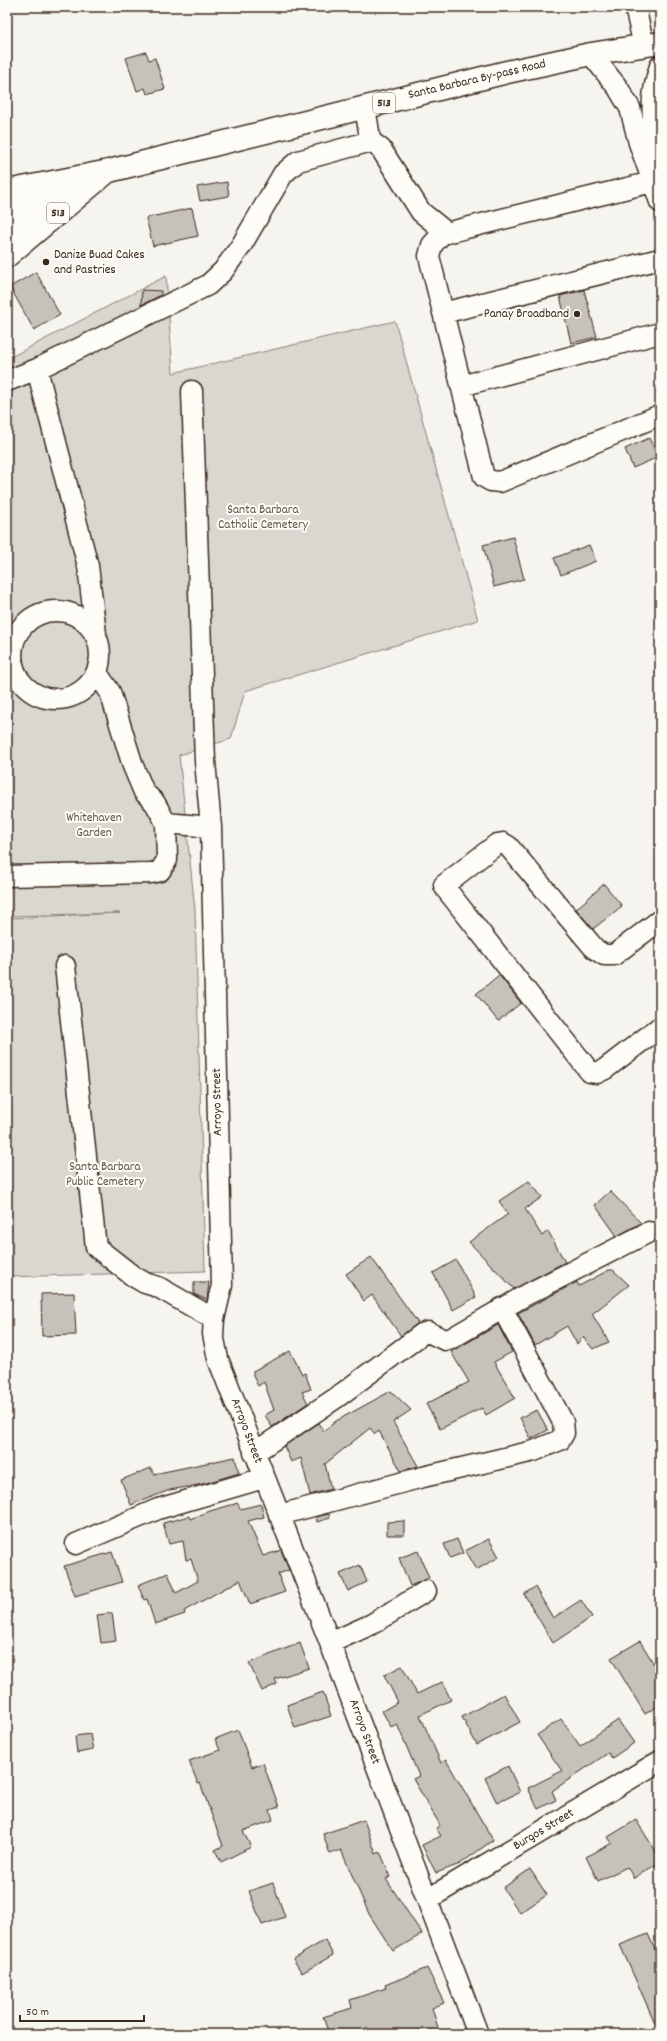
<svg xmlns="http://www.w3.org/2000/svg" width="667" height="2041" viewBox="0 0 667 2041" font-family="Dekko,sans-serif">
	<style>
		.green { fill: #dad6d0; stroke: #8a8077 }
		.building { fill: #c7c1bb; stroke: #3b2a1e }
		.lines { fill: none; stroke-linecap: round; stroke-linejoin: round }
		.minor-casing { stroke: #3b2a1e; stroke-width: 23 }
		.major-casing { stroke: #3b2a1e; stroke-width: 25 }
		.minor { stroke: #fdfcf7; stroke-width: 20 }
		.major { stroke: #fdfcf7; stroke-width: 22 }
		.poi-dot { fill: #3b2a1e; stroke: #fdfcf7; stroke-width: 1.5 }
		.labels { text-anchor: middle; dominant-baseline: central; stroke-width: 4; stroke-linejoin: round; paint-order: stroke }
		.shield { fill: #fdfcf7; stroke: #75695f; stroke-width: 1 }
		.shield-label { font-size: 12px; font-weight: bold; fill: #3b2a1e }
		.street-label { font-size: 13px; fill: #3b2a1e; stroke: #fdfcf7 }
		.poi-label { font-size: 13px; fill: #3b2a1e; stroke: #fdfcf7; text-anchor: start }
		.park-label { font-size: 13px; fill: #63554a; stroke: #fdfcf7 }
	</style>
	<rect width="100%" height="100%" fill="#f5f4ee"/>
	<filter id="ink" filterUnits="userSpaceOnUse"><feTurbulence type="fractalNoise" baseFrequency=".025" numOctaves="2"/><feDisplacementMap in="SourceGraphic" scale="8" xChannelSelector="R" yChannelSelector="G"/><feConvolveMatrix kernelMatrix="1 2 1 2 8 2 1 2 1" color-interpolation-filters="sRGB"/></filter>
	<g filter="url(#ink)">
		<path class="green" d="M166,276L173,373L395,321L478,620L245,691L231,739L179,755L195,910L205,1271L8,1277L7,918L120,913L7,916V359Z"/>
		<path class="building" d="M146,52L149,60L155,58L165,89L147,94L145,88L137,91L126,58Z
			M227,182L229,196L200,201L197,187Z
			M192,208L198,236L153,246L146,218Z
			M36,272L60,315L34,330L10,287Z
			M142,290L161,291V295L141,305Z
			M584,290L597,337L571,343L560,296Z
			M649,438L658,457L633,468L625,449Z
			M513,537L524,579L494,587L483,545Z
			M589,545L596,561L561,575L554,558Z
			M604,884L622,906L593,929L576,909Z
			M499,975L521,1003L498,1021L476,994Z
			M529,1181L542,1197L525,1209L542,1236L548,1231L565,1262L514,1289L469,1242L508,1214L499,1201Z
			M610,1191L641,1223L617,1236L595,1205Z
			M371,1257L418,1323L401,1336L372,1295L364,1301L346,1274Z
			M456,1260L476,1297L453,1310L433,1273Z
			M609,1270H613L629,1285L592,1314L609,1342L593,1349L583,1337L577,1344L567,1326L535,1345L518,1313L577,1282L579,1286Z
			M194,1282H209L207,1300L194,1294Z
			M74,1293L76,1335L42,1336L41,1294Z
			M498,1325L512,1352L494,1362L515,1398L486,1415L482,1408L440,1429L426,1404L469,1382L451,1352Z
			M290,1351L302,1374L305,1373L311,1389L302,1392L308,1403L272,1427L265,1415L274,1410L264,1382L258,1386L253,1376V1371Z
			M391,1391L411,1410L393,1422L418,1466L401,1471L379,1431L375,1434L370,1428L325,1464L331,1489L310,1495L301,1458L291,1462L284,1446L319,1423L324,1431L336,1421Z
			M537,1410L548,1430L531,1439L520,1418Z
			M235,1457L239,1473L203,1484L170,1490L131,1505L121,1480L151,1468L154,1474Z
			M238,1503L240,1509L261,1504L264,1517L248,1521L263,1556L281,1550L289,1570L278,1574L285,1592L250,1604L240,1580L184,1611L185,1614L155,1624L147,1599L144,1600L138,1585L168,1573L176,1593L198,1581L191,1559L186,1560L183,1541L169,1544L163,1523L189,1516L190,1519L210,1511Z
			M329,1514L330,1518L317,1522L316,1517Z
			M404,1521V1535H387V1522Z
			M457,1539L463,1553L450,1558L444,1544Z
			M489,1539L499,1557L476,1570L465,1551Z
			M418,1551L429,1578L410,1586L399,1558Z
			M112,1552L122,1582L75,1596L64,1566Z
			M360,1565L367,1582L348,1591L340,1574Z
			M535,1587L553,1618L581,1600L592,1617L553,1643L524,1594Z
			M112,1613L116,1641L101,1643L97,1615Z
			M640,1641L660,1674V1705L645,1714L611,1658Z
			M300,1643L309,1668L275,1679L277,1684L262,1691L249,1663Z
			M402,1666L417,1694L442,1682L451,1700L420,1715L441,1763L446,1760L493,1840L460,1864L436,1873L422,1845L441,1836L436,1828L440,1825L413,1779L419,1776L397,1724L391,1727L382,1711L398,1702L384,1675Z
			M323,1692L331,1716L295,1728L287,1705Z
			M504,1694L520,1722L477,1745L462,1717Z
			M561,1719L580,1746L618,1720L634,1743L612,1758L608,1753L552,1791L556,1800L538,1809L528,1788L562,1771L537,1735Z
			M238,1730L252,1767L263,1763L279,1807L270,1810L273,1820L243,1831L251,1847L221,1862L215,1850L223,1846L200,1783L198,1784L189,1761L220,1750L215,1739Z
			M90,1734L93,1750L77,1753L75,1736Z
			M508,1766L520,1792L497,1803L485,1778Z
			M364,1820L376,1854L380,1852L391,1877L386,1879L422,1934L393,1951L369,1914L341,1850L330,1854L323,1834Z
			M636,1820L660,1858V1862L634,1878L627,1867L598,1881L586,1857L612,1843L608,1837Z
			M530,1869L547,1895L520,1913L503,1888Z
			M273,1883L285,1917L262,1925L249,1891Z
			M648,1934L660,1961V2034L620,1945Z
			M325,1940L333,1955L302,1973L293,1959Z
			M427,1968L444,2003L432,2008L440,2034H329L323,2017L352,2008L350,2000L386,1988L385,1985Z"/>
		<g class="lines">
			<g class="minor-casing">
				<path id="minor" d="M635,7L644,46
					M591,54L618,88L630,108L639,143L660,202
					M660,66C649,100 651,119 660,153
					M369,140L381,149L421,212L447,233
					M660,180L442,234L432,245L429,256L484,477L491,481L500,482L660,415
					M443,313L660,259
					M37,369L88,566L96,634
					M7,381L37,369L208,285L223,271L241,246L283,174L298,161L368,142L370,138L365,107
					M461,386L660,333
					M192,391L205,761L211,827L222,1285L214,1319L213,1334L218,1359L330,1643L478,2034
					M12 655a44 44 0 1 1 88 0a44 44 0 1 1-88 0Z
					M166,823L211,827
					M7,876L151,873L160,871L167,860L166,823L155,803L144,792L133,766L110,692L97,673
					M660,920L614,955H604L595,949L508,846L503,843L497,844L444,885L446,889L590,1072L597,1073L605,1069L660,1027
					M65,966L96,1247L133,1276L145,1283L158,1287L214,1319
					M254,1453L336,1398L422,1334L428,1332L445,1340L452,1338L524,1296L649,1232
					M279,1515L423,1477L534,1451L560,1440L564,1433L563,1422L502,1308
					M76,1544L158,1509L264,1478
					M330,1643L372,1624L426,1591
					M428,1899L660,1761"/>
			</g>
			<g class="major-casing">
				<path id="major" d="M7,191L109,171L507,72L591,54L660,43
					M7,207L38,196
					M7,234L39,209L62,196
					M7,256L107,172"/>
			</g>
			<use href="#minor" class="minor"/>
			<use href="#major" class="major"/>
		</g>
	</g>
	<g class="poi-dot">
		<circle cx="46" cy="262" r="4"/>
		<circle cx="577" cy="314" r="4"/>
	</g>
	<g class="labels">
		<g class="shield">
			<rect x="373" y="93" width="22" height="20" rx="3"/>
			<rect x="47" y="203" width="22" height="20" rx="3"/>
		</g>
		<g class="shield-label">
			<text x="384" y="103">513</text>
			<text x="58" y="213">513</text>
		</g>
		<g class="street-label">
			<text transform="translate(477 80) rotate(-13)">Santa Barbara By-pass Road</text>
			<text transform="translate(218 1102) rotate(-91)">Arroyo Street</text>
			<text transform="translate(246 1431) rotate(69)">Arroyo Street</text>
			<text transform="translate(364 1732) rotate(70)">Arroyo Street</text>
			<text transform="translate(544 1830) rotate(-31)">Burgos Street</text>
		</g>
		<g class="poi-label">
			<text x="54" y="255">Danize Buad Cakes<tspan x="54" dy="15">and Pastries</tspan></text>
			<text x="569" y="314" text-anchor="end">Panay Broadband</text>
		</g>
		<g class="park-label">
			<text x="263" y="510">Santa Barbara<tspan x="263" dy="15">Catholic Cemetery</tspan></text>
			<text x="94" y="818">Whitehaven<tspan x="94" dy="15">Garden</tspan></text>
			<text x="105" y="1167">Santa Barbara<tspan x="105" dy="15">Public Cemetery</tspan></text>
		</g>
	</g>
	<rect width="667" height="2041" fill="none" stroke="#fdfcf7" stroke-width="24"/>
	<rect x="12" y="12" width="643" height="2017" fill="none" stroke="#3b2a1e" stroke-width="1.5" filter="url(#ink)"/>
	<path d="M20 2015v6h124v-6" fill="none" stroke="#3b2a1e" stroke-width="2"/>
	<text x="26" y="2015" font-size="12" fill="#3b2a1e" stroke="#fdfcf7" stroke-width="3" paint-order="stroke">50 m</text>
</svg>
